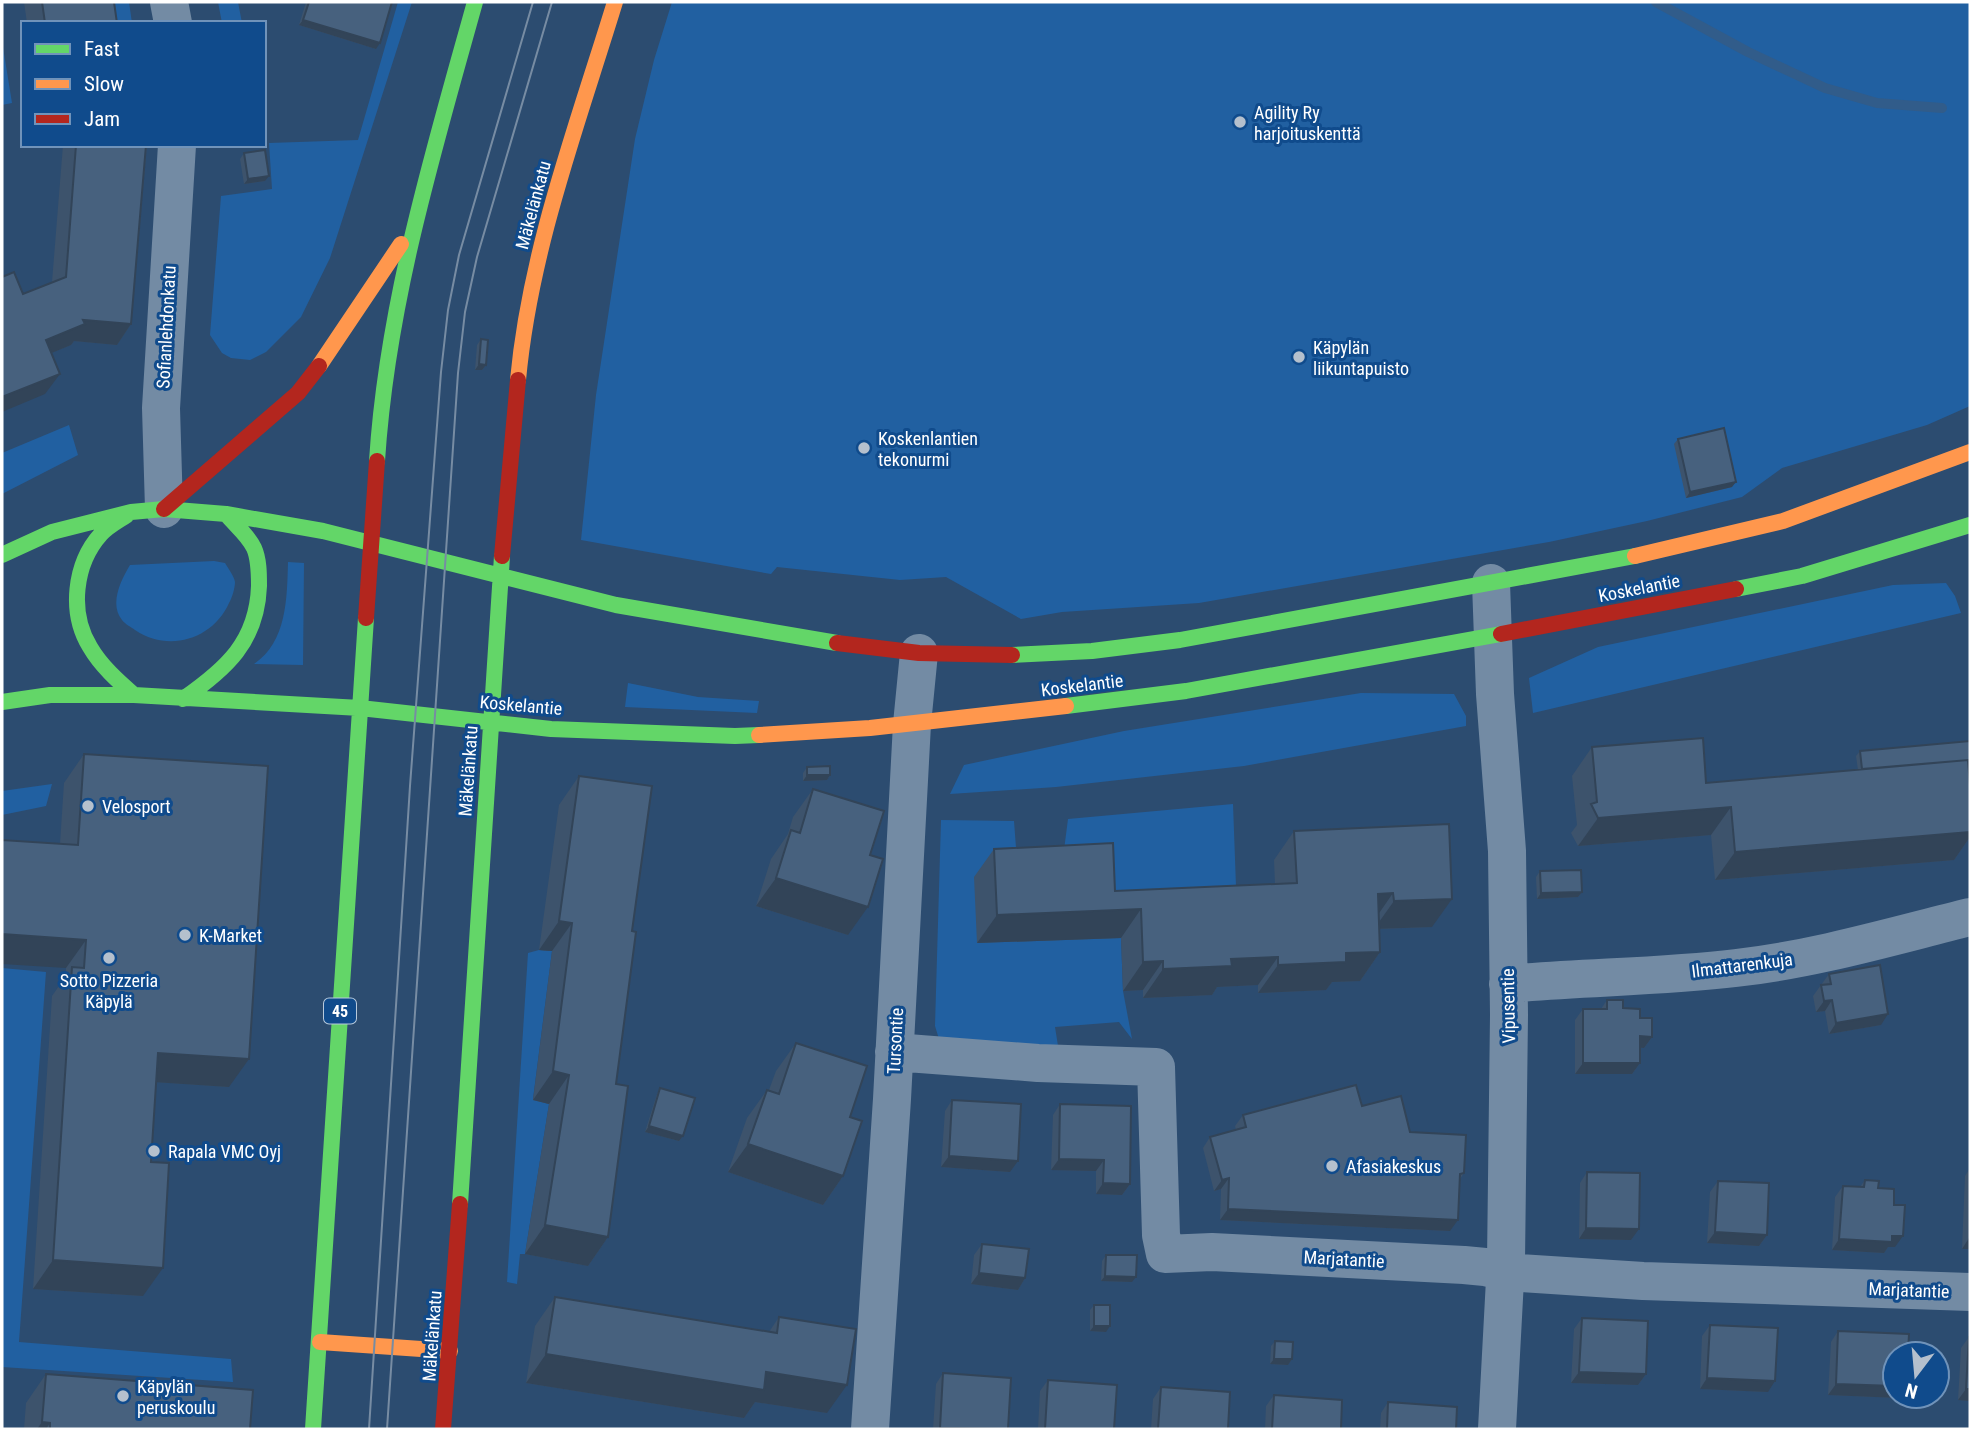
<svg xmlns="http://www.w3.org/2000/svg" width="1972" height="1431" viewBox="0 0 1972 1431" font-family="'Roboto Condensed',sans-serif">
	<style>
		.green { fill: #2160a1 }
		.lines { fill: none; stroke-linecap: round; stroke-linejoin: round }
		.stream { stroke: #315c8a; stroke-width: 10 }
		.street { stroke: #738ba4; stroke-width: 38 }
		.fast { stroke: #63d668; stroke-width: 16 }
		.slow { stroke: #ff974d; stroke-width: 16 }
		.jam { stroke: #b3261e; stroke-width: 16 }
		.tram { stroke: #778ca3; stroke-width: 2 }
		.wall { fill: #3d536c }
		.shaded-wall { fill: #324458 }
		.building { fill: #47617e; stroke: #324458; stroke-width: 2 }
		.poi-dot { fill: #b5c0cd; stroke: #104b8c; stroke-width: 2.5 }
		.labels { text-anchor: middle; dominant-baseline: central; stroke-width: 6; stroke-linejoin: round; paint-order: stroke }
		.shield { fill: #104b8c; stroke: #b7c9dc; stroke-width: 2 }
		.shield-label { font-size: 16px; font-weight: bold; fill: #fff }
		.poi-label { font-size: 18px; fill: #fff; stroke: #104b8c; text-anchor: start }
		.street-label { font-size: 18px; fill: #fff; stroke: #104b8c }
	</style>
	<rect width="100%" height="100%" fill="#2c4c70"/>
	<path class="green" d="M97,2H129L132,23H100Z
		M218,2H238L242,23H222Z
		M398,2H412L330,258L301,317L266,352L250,360L231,358L222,353L210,335L221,196L272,189L269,143L358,140Z
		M672,2H1970V406L1927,425L1782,468L1742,497L1647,521L1549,542L1199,603L1062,612L1021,619L946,577L900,580L777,567L771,574L581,540L596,395L635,139L654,60Z
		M2,41L12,103L2,105Z
		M69,425L78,455L2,494V453Z
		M214,561L225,563C228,568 234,576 235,582C235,588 232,598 229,603C213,639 169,653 135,630C131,627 125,624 122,620C109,604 121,580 130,565Z
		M288,562L304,563L303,665L254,664C287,642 287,598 288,562Z
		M1946,583L1955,596L1961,613L1533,713L1529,678L1598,647L1893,585Z
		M628,683L698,697L759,701L757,713L625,707Z
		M1361,693L1454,694L1466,716V726L1244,766L1056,787L950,794L964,765L1124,731Z
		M52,784L46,806L2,815V791Z
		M1233,804L1237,914L1120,919L1064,850L1068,819Z
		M941,820L1014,821L1017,861L1096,938H1121L1123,991L1132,1039L1119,1022L1055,1027L1058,1046L939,1039L935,1026Z
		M539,950L552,951L533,1099L549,1104L525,1254H520L517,1284L507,1282L528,953Z
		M2,968L46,972L19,1342L231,1359L233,1382L2,1367Z"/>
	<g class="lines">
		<path class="stream" d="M1656,2L1748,52L1825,88L1877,103L1942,108"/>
		<path class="street" d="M169,2L173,23
			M164,509L161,408L177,145
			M1491,583L1495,694L1507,851L1509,1015L1506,1261L1497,1429
			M1508,984C1584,977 1661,977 1736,968C1816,959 1893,936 1970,917
			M894,1052L1038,1063L1156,1067L1161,1235L1165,1254L1212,1252L1464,1265L1485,1267L1506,1272L1643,1281L1970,1292
			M870,1429L892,1099L912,724L919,653"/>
		<path class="fast" d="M377,461C387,304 433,153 475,2
			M127,515C118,521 108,526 101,534C74,564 69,613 90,647C101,666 118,681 134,695
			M2,555L52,532L131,512L164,509L226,514L323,531L616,605L837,643
			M1736,589L1802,576L1970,525
			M1012,655L1092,651L1180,640L1635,556
			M183,699C226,669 257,642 259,586C259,574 259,559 254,548C248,535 235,525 226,514
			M2,702L50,695H134L360,708L551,729L735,736L759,735
			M1066,706L1186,691L1501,634
			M460,1204L502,556
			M313,1429L366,618"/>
		<path class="slow" d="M319,366L401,244
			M518,380C530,250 577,126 615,2
			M1635,556L1783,521L1970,452
			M759,735L870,728L1066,706
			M320,1342L450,1351"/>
		<path class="jam" d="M164,509L298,393L319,366
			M502,556L518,380
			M366,618L377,461
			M1501,634L1736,589
			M837,643L919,653L1012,655
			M443,1429L460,1204"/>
		<path class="tram" d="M369,1429L410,786L441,372L448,310L459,255L533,2
			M387,1429L458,373L465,312L477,257L552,2"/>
	</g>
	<path class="wall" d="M24,2H114L117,23H27Z
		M306,2H392L376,49L299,25Z
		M63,145H147L131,324L117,345L74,341L71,345L51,353L45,394L23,294L52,282Z
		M244,153L265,181L244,184L240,159Z
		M481,339L486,365L482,370H475L477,345Z
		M1678,439L1732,487L1686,498L1674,444Z
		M1970,741V837L1954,860L1715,880L1711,835L1578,846L1571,833L1577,825L1572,776L1592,747L1706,783L1858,770L1856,756L1860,751Z
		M84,754L229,1087L156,1082L143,1296L33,1289L52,996L66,976V968L60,844L64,783Z
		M807,767L830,775L827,780L803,781V773Z
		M579,776L632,931L616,1084L608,1237L588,1266L525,1254L549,1104L533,1100L552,951L539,950L559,805Z
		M813,789L870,855L848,935L756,906L771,859L788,834L793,817Z
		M1449,824L1432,927L1379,929L1380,952L1360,981L1332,982L1326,990L1258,993V985L1217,987L1212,995L1143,998V990L1123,991L1121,938L977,943L974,877L994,849L1115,891L1275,884L1274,860L1294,831Z
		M1540,871L1582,892L1578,897L1537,899L1536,877Z
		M1829,974L1881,1025L1829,1034L1825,1011L1816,1012L1813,996Z
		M1607,1000L1640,1018L1652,1037L1644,1048H1640V1063L1632,1074H1575V1020L1583,1009H1601Z
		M796,1043L850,1117L843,1176L823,1205L728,1172L747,1118L767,1090H769L776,1071Z
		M660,1088L683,1136L679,1141L645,1132L657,1094Z
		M952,1100L1010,1172L941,1167L945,1111Z
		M1060,1104L1130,1184L1122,1195L1096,1194V1171L1051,1170L1053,1115Z
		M1362,1106L1410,1132L1464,1173L1460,1179L1450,1231L1220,1220L1221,1189L1214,1191L1203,1148L1210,1137L1236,1130L1235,1126L1243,1115Z
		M1970,1168V1249H1962L1965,1176Z
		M1587,1172L1631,1240L1579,1239L1580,1183Z
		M1865,1180L1878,1188L1894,1205L1895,1247H1888L1884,1253L1832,1250L1835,1197L1843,1186L1860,1187Z
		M1718,1181L1767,1235L1759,1246L1707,1243L1710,1192Z
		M982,1244L1025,1278L1018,1290L971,1284L974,1255Z
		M1106,1255L1132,1282L1101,1281L1102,1261Z
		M555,1297L769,1332L779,1317L827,1413L755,1402L744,1418L526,1383L535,1326Z
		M1094,1305L1106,1332L1090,1331V1310Z
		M1582,1318L1646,1374L1638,1385L1571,1383L1574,1329Z
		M1710,1325L1768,1392L1700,1389L1702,1336Z
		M1838,1331L1899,1398L1828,1395L1831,1342Z
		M1969,1337L1970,1401L1958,1400L1961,1348Z
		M1275,1341L1292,1359L1288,1365L1270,1364L1271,1346Z
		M943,1373L1008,1429H933L936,1384Z
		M46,1374L250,1429H24L26,1403Z
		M1048,1380L1114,1429H1038L1040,1391Z
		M1161,1387L1228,1429H1151L1153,1399Z
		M1274,1395L1341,1429H1265L1266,1406Z
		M1388,1402L1456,1429H1380L1381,1413Z"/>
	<path class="shaded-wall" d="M303,20L380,43L376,49L299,25Z
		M269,176L265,181L244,184L248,179Z
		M83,320L131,324L117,345L74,341L71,345L32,361L46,340Z
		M479,364L486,365L482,370H475Z
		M60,374L45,394L2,412V397Z
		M1736,482L1732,487L1686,498L1690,492Z
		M807,775H830L827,780L803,781Z
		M1731,807L1711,835L1578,846L1598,818Z
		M1970,832V837L1954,860L1715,880L1735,852Z
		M776,878L868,907L848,935L756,906Z
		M1582,892L1578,897L1537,899L1541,893Z
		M1393,893L1373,922L1378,894Z
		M1452,899L1432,927L1374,929L1394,901Z
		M1141,909L1121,938L977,943L997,915Z
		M559,921L572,923L552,951L539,950Z
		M2,934L86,940L66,968L2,964Z
		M1380,952L1360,981L1332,982L1326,990L1258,993L1278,965L1346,953Z
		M1278,957L1258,985L1217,987L1212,995L1143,998L1163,969L1231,959Z
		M1163,961L1143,990L1123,991L1143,962Z
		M1832,1000L1825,1011L1816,1012L1824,1001Z
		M1888,1014L1881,1025L1829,1034L1836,1023Z
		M1640,1036L1652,1037L1644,1048L1632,1047Z
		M158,1053L249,1059L229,1087L138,1081Z
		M1583,1063H1640L1632,1074H1575Z
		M553,1071L569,1075L549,1104L533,1100Z
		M649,1126L683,1136L679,1141L645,1132Z
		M748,1144L843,1176L823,1205L728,1172Z
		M949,1156L1018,1161L1010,1172L941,1167Z
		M1059,1159L1104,1160L1096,1171L1051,1170Z
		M1229,1178L1221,1189L1214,1191L1222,1180Z
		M1103,1183L1130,1184L1122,1195L1096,1194Z
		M1228,1209L1458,1220L1450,1231L1220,1220Z
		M545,1225L608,1237L588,1266L525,1254Z
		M1586,1228L1639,1229L1631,1240L1579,1239Z
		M1715,1232L1767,1235L1759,1246L1707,1243Z
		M1892,1236H1903L1895,1247H1888L1884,1253L1832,1250L1839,1239Z
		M1969,1238H1970V1249H1962Z
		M53,1260L163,1268L143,1296L33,1289Z
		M979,1273L1025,1278L1018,1290L971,1284Z
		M1105,1276L1136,1277L1132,1282L1101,1281Z
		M1094,1326H1110L1106,1332L1090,1331Z
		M546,1354L766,1372L847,1385L827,1413L755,1402L744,1418L526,1383Z
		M1274,1359H1292L1288,1365L1270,1364Z
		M1579,1372L1646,1374L1638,1385L1571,1383Z
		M1707,1378L1775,1381L1768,1392L1700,1389Z
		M1836,1384L1895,1386V1396H1900L1899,1398L1828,1395Z
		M1966,1389H1970V1401L1958,1400Z
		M42,1422L50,1423L46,1429H37Z"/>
	<path class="building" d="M42,2H114L117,23H45Z
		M309,2H392L380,43L303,20Z
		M76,145H146L131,324L83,320L85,324L46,340L60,374L2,397V277L14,272L23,294L66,277Z
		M265,150L269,176L248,179L244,153Z
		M481,339L488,340L486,365L479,364Z
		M1724,428L1736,482L1690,492L1678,439Z
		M1703,738L1706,783L1968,760L1970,785V832L1735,852L1731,807L1598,818L1591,804L1597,802L1592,747Z
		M1970,741V785L1968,760L1862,769L1860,751Z
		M84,754L268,766L249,1059L158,1053L151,1162L169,1163L163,1268L53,1260L72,967L84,968L86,940L2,934V840L78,845Z
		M830,766V775H807V767Z
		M579,776L652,786L632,931L636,932L616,1084L628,1086L608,1237L545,1225L569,1075L553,1071L572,923L559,921Z
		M813,789L884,811L870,855L883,859L868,907L776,878L791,830L800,833Z
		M1449,824L1452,899L1394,901L1393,893L1378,894L1380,952L1346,953V962L1278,965V957L1231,959L1232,966L1163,969V961L1143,962L1141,909L997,915L994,849L1113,843L1115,891L1297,883L1294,831Z
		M1581,870L1582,892L1541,893L1540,871Z
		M1880,965L1888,1014L1836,1023L1832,1000L1824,1001L1821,985L1831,984L1829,974Z
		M1607,1000H1623V1008L1640,1009V1018H1652V1037L1640,1036V1063H1583V1009H1607Z
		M796,1043L867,1066L850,1117L862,1121L843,1176L748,1144L767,1090L779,1094Z
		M1356,1085L1362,1106L1401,1096L1410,1132L1466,1135L1464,1173L1460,1174L1458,1220L1228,1209L1229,1178L1222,1180L1210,1137L1246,1127L1243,1115Z
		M660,1088L695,1098L683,1136L649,1126Z
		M952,1100L1021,1104L1018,1161L949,1156Z
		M1060,1104L1131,1106L1130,1184L1103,1183L1104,1160L1059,1159Z
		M1587,1172L1640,1173L1639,1229L1586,1228Z
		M1865,1180L1879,1181L1878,1188L1894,1189V1205H1905L1903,1236H1892V1242L1839,1239L1843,1186L1864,1187Z
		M1718,1181L1769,1183L1767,1235L1715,1232Z
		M982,1244L1029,1249L1025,1278L979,1273Z
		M1106,1255H1137L1136,1277L1105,1276Z
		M555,1297L777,1333L779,1317L856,1329L847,1385L766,1372L764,1390L546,1354Z
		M1094,1305H1110V1326H1094Z
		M1582,1318L1648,1321L1646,1374L1579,1372Z
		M1710,1325L1778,1328L1775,1381L1707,1378Z
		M1838,1331L1909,1334L1908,1354H1895V1386L1836,1384Z
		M1969,1337H1970V1389H1966Z
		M1275,1341L1293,1342L1292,1359H1274Z
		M943,1373L1011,1378L1008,1429L940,1428Z
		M46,1374L253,1390L250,1429H50V1423L42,1422Z
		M1048,1380L1117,1385L1114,1429H1045Z
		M1161,1387L1230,1392L1228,1429H1158Z
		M1274,1395L1342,1400L1341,1429H1272Z
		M1388,1402L1457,1407L1456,1429H1387Z"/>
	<g class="poi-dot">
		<circle cx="1240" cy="122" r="7"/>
		<circle cx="1299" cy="357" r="7"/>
		<circle cx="864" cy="448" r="7"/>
		<circle cx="88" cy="806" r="7"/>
		<circle cx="185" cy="935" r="7"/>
		<circle cx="109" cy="958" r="7"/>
		<circle cx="154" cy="1151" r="7"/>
		<circle cx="1332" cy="1166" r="7"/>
		<circle cx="123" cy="1396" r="7"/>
	</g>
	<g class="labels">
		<rect class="shield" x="324" y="998.5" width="32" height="25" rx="5"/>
		<g class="shield-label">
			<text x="340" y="1011">45</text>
		</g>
		<g class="poi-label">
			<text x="1254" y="112">Agility Ry<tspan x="1254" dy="21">harjoituskenttä</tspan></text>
			<text x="1313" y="347">Käpylän<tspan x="1313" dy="21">liikuntapuisto</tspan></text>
			<text x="878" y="438">Koskenlantien<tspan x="878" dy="21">tekonurmi</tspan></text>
			<text x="102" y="806">Velosport</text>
			<text x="199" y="935">K-Market</text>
			<text x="109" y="980" text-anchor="middle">Sotto Pizzeria<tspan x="109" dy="21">Käpylä</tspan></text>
			<text x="168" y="1151">Rapala VMC Oyj</text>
			<text x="1346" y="1166">Afasiakeskus</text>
			<text x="137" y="1386">Käpylän<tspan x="137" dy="21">peruskoulu</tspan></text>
		</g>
		<g class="street-label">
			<text transform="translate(533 205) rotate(-75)">Mäkelänkatu</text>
			<text transform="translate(166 327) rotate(-87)">Sofianlehdonkatu</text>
			<text transform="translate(1639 588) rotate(-11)">Koskelantie</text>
			<text transform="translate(1082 685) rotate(-7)">Koskelantie</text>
			<text transform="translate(521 705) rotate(5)">Koskelantie</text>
			<text transform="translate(468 771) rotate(-86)">Mäkelänkatu</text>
			<text transform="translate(1742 965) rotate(-7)">Ilmattarenkuja</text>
			<text transform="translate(1508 1006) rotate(-91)">Vipusentie</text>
			<text transform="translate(895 1041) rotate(-87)">Tursontie</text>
			<text transform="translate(1344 1259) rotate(3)">Marjatantie</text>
			<text transform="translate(1909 1290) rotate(2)">Marjatantie</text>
			<text transform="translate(432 1336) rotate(-86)">Mäkelänkatu</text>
		</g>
	</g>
	<rect width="1972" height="1431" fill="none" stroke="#ffffff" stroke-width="7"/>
	<rect x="21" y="21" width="245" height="126" fill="#104b8c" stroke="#7093ba" stroke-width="2"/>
	<rect x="35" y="44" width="35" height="10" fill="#63d668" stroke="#7093ba" stroke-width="2"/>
	<text x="84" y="56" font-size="21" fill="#ffffff">Fast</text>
	<rect x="35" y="79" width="35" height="10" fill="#ff974d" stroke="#7093ba" stroke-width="2"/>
	<text x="84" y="91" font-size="21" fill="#ffffff">Slow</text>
	<rect x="35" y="114" width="35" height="10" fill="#b3261e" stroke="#7093ba" stroke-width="2"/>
	<text x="84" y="126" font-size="21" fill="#ffffff">Jam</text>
	<g transform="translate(1916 1375) rotate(196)"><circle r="33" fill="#104b8c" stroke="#7093ba" stroke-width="2"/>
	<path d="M0-5L12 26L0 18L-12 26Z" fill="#b5c0cd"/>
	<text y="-10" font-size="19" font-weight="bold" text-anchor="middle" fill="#ffffff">N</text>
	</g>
</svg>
